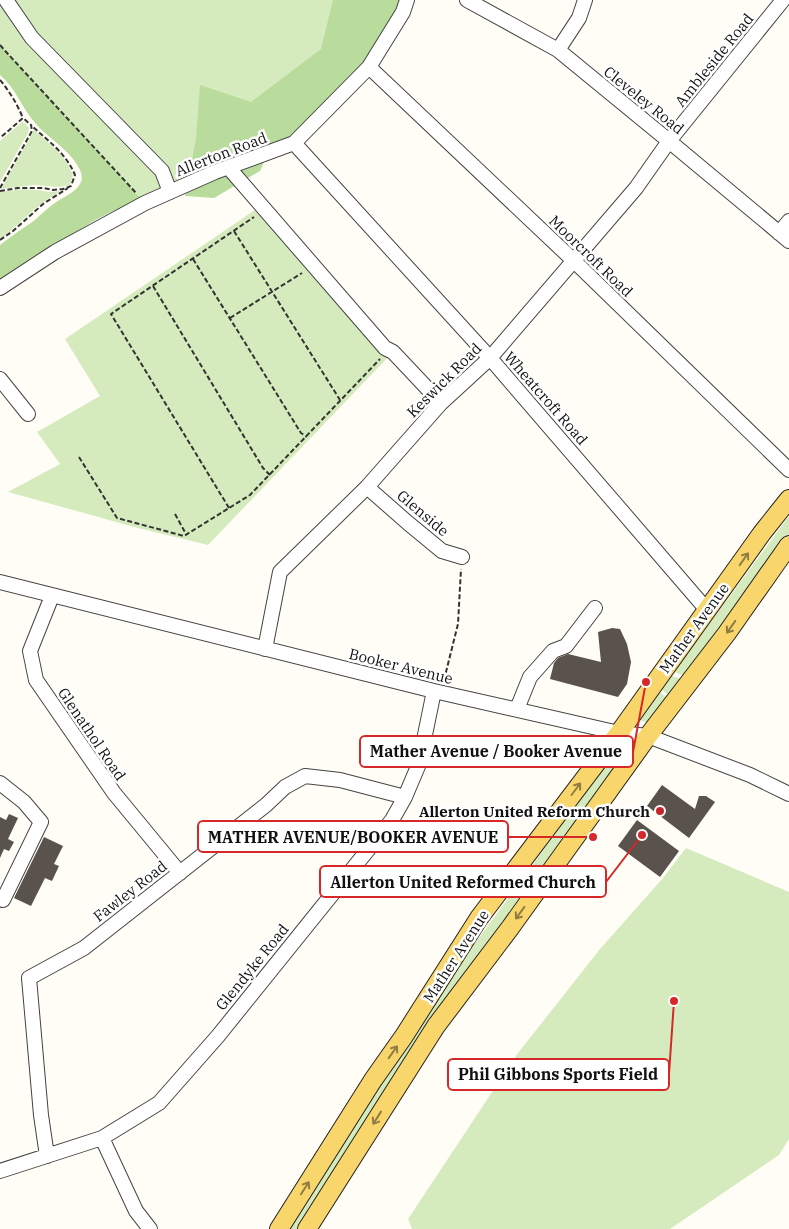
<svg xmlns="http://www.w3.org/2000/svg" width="789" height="1229" viewBox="0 0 789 1229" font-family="'IBM Plex Serif',serif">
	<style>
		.green { fill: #d5ebbd }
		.forest { fill: #b9dc9c }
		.building { fill: #5a524d }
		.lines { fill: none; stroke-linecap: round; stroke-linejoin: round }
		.minor-casing { stroke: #444; stroke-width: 16 }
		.major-casing { stroke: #222; stroke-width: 20 }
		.path { stroke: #333; stroke-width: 2; stroke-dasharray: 5 2.5; stroke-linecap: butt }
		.minor { stroke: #fff; stroke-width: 14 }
		.major { stroke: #f9d66b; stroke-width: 18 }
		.oneway { stroke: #917d42 }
		.poi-dot { fill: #c4262e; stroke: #fff; stroke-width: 2 }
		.labels { text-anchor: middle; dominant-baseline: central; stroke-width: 5; stroke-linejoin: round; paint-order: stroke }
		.street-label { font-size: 15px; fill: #111; stroke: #fff }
		.poi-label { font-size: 15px; font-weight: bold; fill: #111; stroke: #fff; text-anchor: end }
		.leader { fill: none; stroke: #d62828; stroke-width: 2 }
		.callout-dot { fill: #d62828; stroke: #fff; stroke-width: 2 }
		.callout { fill: #fff; stroke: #d62828; stroke-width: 2 }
		.callout-label { font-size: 16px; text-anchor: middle; font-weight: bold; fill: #111 }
	</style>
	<rect width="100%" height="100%" fill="#fffdf5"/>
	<path class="green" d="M0,0H407L369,67L145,203L8,54L0,45Z
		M22,122L25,123L29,128L28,133L0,182V141Z
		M33,129C49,143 65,155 73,175L70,185L59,187L34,185L1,189L33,132Z
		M23,189L37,190L51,192L60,191L37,207L8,233L0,239V192Z
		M258,208L395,350L208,545L138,528L8,492L60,464L37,432L100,396L65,339Z
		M789,516V540L688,677L674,672Z
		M672,676L685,680L673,698L662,690Z
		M659,692L672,701L654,725L639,720Z
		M609,761L624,765L303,1229H285L443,987Z
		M686,848L789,892V1139L779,1155L670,1229H412L408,1219L518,1053L600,949L663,878Z"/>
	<path class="forest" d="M333,0H407L369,67L294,143L268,153L260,171L214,198L185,196L196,139L200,85L251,102L321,49Z
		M0,45L8,54L145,203C117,204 91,223 68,237C45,251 22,266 0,281V245C10,237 20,230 31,223C39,217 46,209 55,203C63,197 77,192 81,182C83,177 81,172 79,168C69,149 49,139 36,124C22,109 16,88 0,75Z"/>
	<path class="building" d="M612,628L620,629L627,644L631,662L627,684L618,697L550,679L554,663L558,658L568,654L601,662L598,632Z
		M662,785L695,809L699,796H706L715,802L689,838L647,806Z
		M9,814L18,818L8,839L14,842L9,851L4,849L0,858V817L6,820Z
		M637,820L679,851L660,877L618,846Z
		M44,837L63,846L54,864L59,866L52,881L45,878L31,906L14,898Z"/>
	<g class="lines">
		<g class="minor-casing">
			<path id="minor" d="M6,0L32,38L162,171L170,192
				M467,0L558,50L669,141L789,241
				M558,50L579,18L585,0
				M369,67L573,260L789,470
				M294,143L490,358L707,610
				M228,167L385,348L393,352L441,403
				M779,233L789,221
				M0,288L55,252L145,203L215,172L294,143L369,67L403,12L407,0
				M0,379L28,414
				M367,487L408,523L442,551L462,557
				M0,582L434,691L619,733L648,736L750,775L789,794
				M52,596L30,651L36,680L114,793L180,873
				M265,649L280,572L367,487L441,403L490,358L636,188L669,141L783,0
				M517,709L530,677L553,651L566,646L595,608
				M0,783L24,802L41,822L3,900
				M102,1138L136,1211L150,1229
				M47,1156L41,1115L29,978L84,948L266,805L285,787L305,776L340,780L405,797
				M0,1171L102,1138L159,1103L218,1036L392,820L405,797L419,764L434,691"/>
		</g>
		<g class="major-casing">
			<path id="major" d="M279,1229L373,1080L404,1036L479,918L619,733L762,533L789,499
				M307,1229L436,1026L510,928L648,736L727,633L789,545"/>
		</g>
		<path class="path" d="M0,45L8,54L137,194
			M0,80C10,92 17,104 23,118L0,138
			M0,188L32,131L31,125L23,118
			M0,191L18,188H43L53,190L63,189L71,186L75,175C66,153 48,141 31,125
			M234,231L340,400
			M0,240L13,231L43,204L68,188
			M193,259L301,433L307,437
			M153,286L263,468L270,475
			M230,318L302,273
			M79,457L117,518L184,536L250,495L380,359
			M229,508L111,314L254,217
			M175,514L186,534
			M444,680L458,624L461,569"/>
		<use href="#minor" class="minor"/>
		<use href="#major" class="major"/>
	</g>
	<defs><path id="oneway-shaft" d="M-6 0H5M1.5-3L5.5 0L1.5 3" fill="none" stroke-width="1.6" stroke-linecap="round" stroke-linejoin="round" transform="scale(1.25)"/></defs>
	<g class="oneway">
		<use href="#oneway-shaft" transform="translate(744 559) rotate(-55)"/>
		<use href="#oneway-shaft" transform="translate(731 627) rotate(125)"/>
		<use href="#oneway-shaft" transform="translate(576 789) rotate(-53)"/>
		<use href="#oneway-shaft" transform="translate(520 913) rotate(126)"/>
		<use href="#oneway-shaft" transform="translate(393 1052) rotate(-55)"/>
		<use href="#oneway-shaft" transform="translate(377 1118) rotate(122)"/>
		<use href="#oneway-shaft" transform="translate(305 1188) rotate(-57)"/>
	</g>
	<circle class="poi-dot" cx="660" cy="811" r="5"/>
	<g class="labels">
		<g class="street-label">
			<text transform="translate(714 60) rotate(-51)">Ambleside Road</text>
			<text transform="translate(644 100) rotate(39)">Cleveley Road</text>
			<text transform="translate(221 154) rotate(-21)">Allerton Road</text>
			<text transform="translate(591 256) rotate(44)">Moorcroft Road</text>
			<text transform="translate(444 380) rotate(-45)">Keswick Road</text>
			<text transform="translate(546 398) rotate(49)">Wheatcroft Road</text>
			<text transform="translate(423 513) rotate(40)">Glenside</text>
			<text transform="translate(694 628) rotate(-54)">Mather Avenue</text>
			<text transform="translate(401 666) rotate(14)">Booker Avenue</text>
			<text transform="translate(92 734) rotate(56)">Glenathol Road</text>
			<text transform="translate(130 891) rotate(-38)">Fawley Road</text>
			<text transform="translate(456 956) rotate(-57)">Mather Avenue</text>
			<text transform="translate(252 967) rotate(-51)">Glendyke Road</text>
		</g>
		<g class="poi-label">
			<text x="650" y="811">Allerton United Reform Church</text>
		</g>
	</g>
	<path class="leader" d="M646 682L633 752M593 837L508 837M642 835L606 882M674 1001L669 1074"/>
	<g class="callout-dot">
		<circle cx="646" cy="682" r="5"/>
		<circle cx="593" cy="837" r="5"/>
		<circle cx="642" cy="835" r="5"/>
		<circle cx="674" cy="1001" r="5"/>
	</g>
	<g class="callout">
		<rect x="360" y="736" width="273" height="31" rx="5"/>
		<rect x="198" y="821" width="310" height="31" rx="5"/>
		<rect x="320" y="866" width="286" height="31" rx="5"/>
		<rect x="448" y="1059" width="221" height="31" rx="5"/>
	</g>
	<g class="callout-label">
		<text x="496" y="757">Mather Avenue / Booker Avenue</text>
		<text x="353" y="843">MATHER AVENUE/BOOKER AVENUE</text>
		<text x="463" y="888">Allerton United Reformed Church</text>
		<text x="558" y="1080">Phil Gibbons Sports Field</text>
	</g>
</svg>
